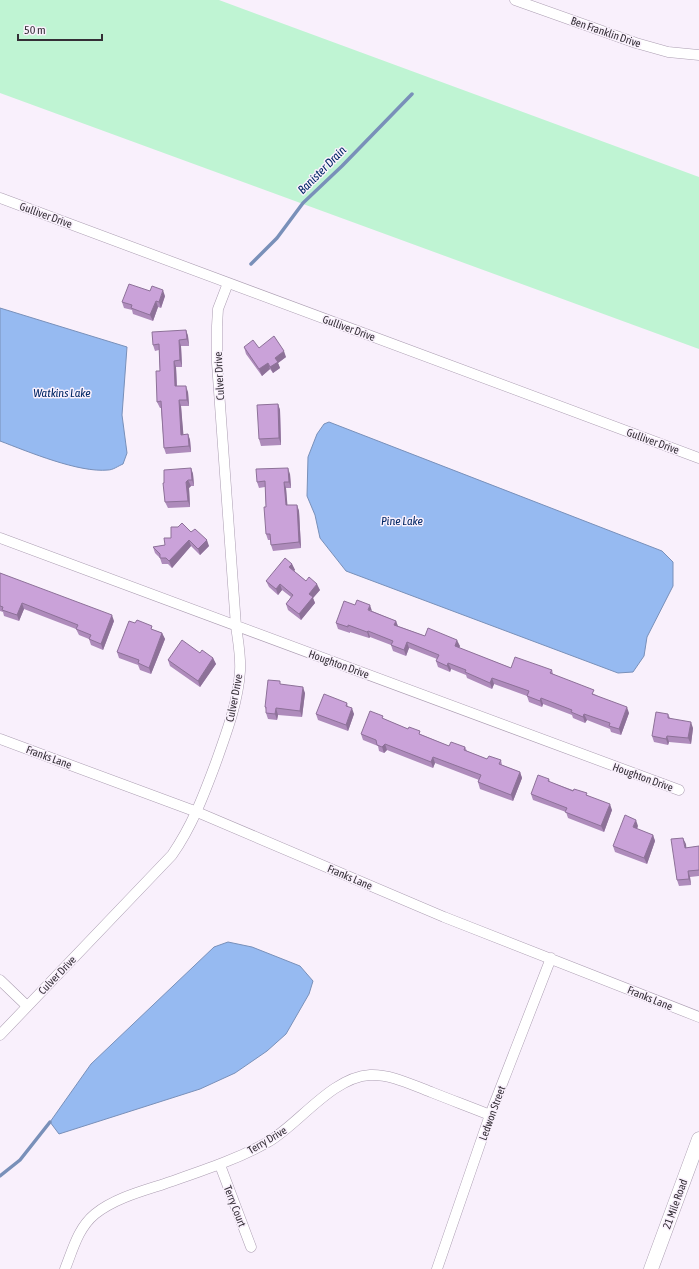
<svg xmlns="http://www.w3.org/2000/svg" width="699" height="1269" viewBox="0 0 699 1269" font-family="'Asap Condensed',sans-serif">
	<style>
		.green { fill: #bff4d3 }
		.water { fill: #96baf1; stroke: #7990b9 }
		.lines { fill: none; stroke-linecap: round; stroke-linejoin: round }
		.stream { stroke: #7990b9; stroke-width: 3.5 }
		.street-casing { stroke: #ac9eb2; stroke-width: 11 }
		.secondary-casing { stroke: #ac9eb2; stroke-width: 15 }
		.street { stroke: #fff; stroke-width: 10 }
		.secondary { stroke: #fff; stroke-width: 14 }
		.wall { fill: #ae8bbb }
		.shaded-wall { fill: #8d7198 }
		.building { fill: #caa2d9; stroke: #8d7198 }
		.labels { text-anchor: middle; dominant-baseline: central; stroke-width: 3; stroke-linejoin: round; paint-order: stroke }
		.street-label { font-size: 11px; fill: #342e36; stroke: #f9f0fc }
		.water-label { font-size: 12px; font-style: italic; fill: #002664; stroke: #f9f0fc }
	</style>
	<rect width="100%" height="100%" fill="#f9f0fc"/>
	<path class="green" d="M0,0H219L699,177V349L0,93Z"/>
	<path class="water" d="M0,308L127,347L122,415L127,453L123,464C118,466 113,470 108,470C79,473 29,452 0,441Z
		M329,422L662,551L673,562V586L647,637L644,656L633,672L618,673L346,571L320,538L315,515L307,496L308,457L317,434L324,424Z
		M228,942L252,947L300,966L313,981L309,994L286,1034L267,1051L235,1073L200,1089L59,1134L50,1122L91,1064L214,947Z"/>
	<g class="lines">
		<path class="stream" d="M251,264L277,238L303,203L342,166L412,94
			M0,1176L20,1160L50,1122"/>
		<g class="street-casing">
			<path id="street" d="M515,0L636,43L668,52L699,55
				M0,198L699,458
				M0,538L679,790
				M0,739L197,812L444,917L699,1017
				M0,980L27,1006
				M0,1035L172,855C192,826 203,797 215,765C226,734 238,703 240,671C241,656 238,641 236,626L217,363V326L218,309L228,283
				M220,1165L251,1247
				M65,1269C73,1249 78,1228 95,1214C114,1199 139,1192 161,1185C198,1172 234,1161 268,1142C299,1124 332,1077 370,1075C391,1074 412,1085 431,1092C451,1100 470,1107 490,1115
				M437,1269L490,1115L551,958"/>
		</g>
		<g class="secondary-casing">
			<path id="secondary" d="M651,1269L699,1139"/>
		</g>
		<use href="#street" class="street"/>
		<use href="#secondary" class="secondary"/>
	</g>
	<path class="wall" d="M165,296L161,308L158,307L153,321L133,314L132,310L124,308L122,302Z
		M186,330L188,336L189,346H181L182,367H176L177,386L188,392L189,406H181L183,435L188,434L190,440L191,452L166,454L164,448L161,408H160L157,402L160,371L159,350L155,351L153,345Z
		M244,347L259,348L286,357L278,363L280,368L273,373L270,369L262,376L246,354Z
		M278,404L280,410L281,445L261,446L259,439Z
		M191,468L193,474L194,486H191L189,488L190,507L168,508L165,502L164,483Z
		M290,474L291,488H286L287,505H297L299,511L301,548L273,551L271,545L270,540H268L266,534V507L265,487L259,488L257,482Z
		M191,532L209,546L200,555L191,546L172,568L168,564H162L160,558L155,553L153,547L165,545L171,538Z
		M292,564L295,570L294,571L306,581L320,590L313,598L315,603L301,620L288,610L286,604L291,597L282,590L278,595L269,587L266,581Z
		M0,573L114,621L103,650L91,645L89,639L79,635L76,629L24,609L19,621L4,616L3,612L0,611Z
		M372,611L396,621L398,626L425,636L460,646L459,648L511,668L552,670L553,674L596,695L629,713L621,735L611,732L610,729L587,720L585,723L573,718L572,715L543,704L542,707L529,702L527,696L494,684L492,689L467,678L466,675L451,669L450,672L438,667L436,661L437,659L409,648L406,656L393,651L391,645L370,637L369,638L350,632V633L338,629L336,623Z
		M154,630L162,633L165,639L151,674L140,670L138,665L119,658L117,652Z
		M200,653L213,658L216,664L200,687L170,666L168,660Z
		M281,685L305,693L302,717L278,715L277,720L268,719L266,713V710L265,707Z
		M347,703L348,707L354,714L348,731L318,720L316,714Z
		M668,714L670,718L693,728L691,744L669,742L668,745L654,742L652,736Z
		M384,719L449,746L465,747L467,751L487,759L501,760L502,765L520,772L522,778L513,801L480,789L478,782L479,780L435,763L433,768L387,750L384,753L379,751L378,746L363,740L361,734Z
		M549,779L550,782L587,795L612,810L604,832L568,818L566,812L533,800L531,794Z
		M638,826L637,829L653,835L655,841L647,864L615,852L613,846Z
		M686,844V848L699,846V876L690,877L691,885L679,886L677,880Z"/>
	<path class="shaded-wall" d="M163,290L165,296L161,308L159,302Z
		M156,301L158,307L153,321L150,315Z
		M186,330L188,336L189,346L187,339Z
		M179,340L181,346L182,367L180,360Z
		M284,351L286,357L278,363L280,368L273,373L270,367L275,358Z
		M174,361L176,367L177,392L175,386Z
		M268,363L270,369L262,376L259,369Z
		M186,386L188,392L189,406L187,400Z
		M179,400L181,406L184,441L181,435Z
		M278,404L280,410L281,445L279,438Z
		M188,434L190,440L191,452L189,446Z
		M191,468L193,474L194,486L192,480Z
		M288,468L290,474L291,488L289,482Z
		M188,480L191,486L189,488L190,507L188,501L186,482Z
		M284,482L286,488L288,511L286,505Z
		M297,505L299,511L301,548L299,542Z
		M189,540L191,546L172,568L169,561Z
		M207,540L209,546L200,555L198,549Z
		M292,564L295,570L292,573L289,567Z
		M280,584L282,590L278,595L276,589Z
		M317,584L320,590L313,598L315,603L301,620L299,614L309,594Z
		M22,603L24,609L19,621L17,615Z
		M370,605L372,611L368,610Z
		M112,615L114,621L103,650L101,644Z
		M396,621L398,627L394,625Z
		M368,631L370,637L369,638L367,632Z
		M162,633L165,639L151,674L149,668Z
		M457,640L460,646L457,652L455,646Z
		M407,642L409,648L406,656L404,650Z
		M213,658L216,664L200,687L198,681Z
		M448,663L451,669L450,672L447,666Z
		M492,678L494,684L492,689L490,683Z
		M303,687L305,693L302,717L300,711Z
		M541,698L543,704L542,707L540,701Z
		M627,707L629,713L621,735L619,729Z
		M276,708L278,715L277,720L275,714Z
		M352,708L354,714L348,731L346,725Z
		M584,714L587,720L585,723L583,717Z
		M691,722L693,728L691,744L688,738Z
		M667,736L669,742L668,745L666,739Z
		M385,744L387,750L384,753L382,747Z
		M433,757L435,763L433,768L431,762Z
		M520,772L522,778L513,801L511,795Z
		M610,804L612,810L604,832L601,826Z
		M636,820L638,826L635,833L633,827Z
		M653,835L655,841L647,864L644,858Z
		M683,838L686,844L687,854L685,848Z
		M688,871L690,877L691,885L689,879Z"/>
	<path class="building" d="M129,284L150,291L152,286L163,290L159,302L156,301L150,315L131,308L132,305L122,302Z
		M186,330L187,339L179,340L180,360L174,361L175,386H186L187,400H179L181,435L188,434L189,446L164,448L161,401L157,402L156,371H160L159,344L153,345L152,332Z
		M274,336L284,351L275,358L278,362L270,367L268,363L259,369L244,347L253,340L259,348Z
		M278,404L279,438L259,439L257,405Z
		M191,468L192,480H188L186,482L188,501L165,502L163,483H164V470Z
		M288,468L289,482H284L286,505H297L299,542L271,545L270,534H266L264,507H266L265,481L257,482L256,469Z
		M182,523L191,532L195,529L207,540L198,549L189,540L169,561L166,558H160V554L153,547L165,545L164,538H171V527H178Z
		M285,558L292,564L289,567L306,581L309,577L317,584L309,594L313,597L299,614L286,604L293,595L280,584L276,589L266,581Z
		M0,573L112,615L101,644L89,639L91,635L76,629L78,625L22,603L17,615L2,610L3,607L0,606Z
		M357,600L370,605L368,610L396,621L394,625L425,636L428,628L457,640L455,646L511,668L515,657L552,670L550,673L594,690L592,694L627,707L619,729L609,726L610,723L584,714L583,717L571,712L572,710L541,698L540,701L527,696L529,691L492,678L490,683L465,672L466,670L448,663L447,666L436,661L439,655L407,642L404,650L391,645L393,641L368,631L367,632L348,625V627L336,623L344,601L355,605Z
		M137,620L152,626L151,629L162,633L149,668L138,663L139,660L117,652L129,621L135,623Z
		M182,640L200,653L202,650L213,658L198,681L168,660Z
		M268,680L280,681V684L303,687L300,711L276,708L275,714L266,713V707H265Z
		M324,694L347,703L346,706L352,708L346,725L316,714Z
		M370,711L383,716L382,718L408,729L409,727L420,731L419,734L449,746L451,742L465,747L464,750L487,759L489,756L501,760L499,764L520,772L511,795L478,782L481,775L433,757L431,762L385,744L382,747L377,745L376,740L361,734Z
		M656,712L668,714V718L691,722L688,738L667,736L666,739L652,736Z
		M538,775L549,779L548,781L573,791L574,789L587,793L586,795L610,804L601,826L565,812L567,808L531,794Z
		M625,815L636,820L633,827L653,835L644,858L613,846Z
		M683,838L685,848L699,846V870L688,871L689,879L677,880L671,839Z"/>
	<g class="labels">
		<g class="street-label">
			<text transform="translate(606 32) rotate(19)">Ben Franklin Drive</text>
			<text transform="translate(46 215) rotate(20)">Gulliver Drive</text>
			<text transform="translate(349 328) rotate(20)">Gulliver Drive</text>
			<text transform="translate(219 376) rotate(-93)">Culver Drive</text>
			<text transform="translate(653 441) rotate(20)">Gulliver Drive</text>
			<text transform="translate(339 664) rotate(20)">Houghton Drive</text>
			<text transform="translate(234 698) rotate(-79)">Culver Drive</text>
			<text transform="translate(49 757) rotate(20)">Franks Lane</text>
			<text transform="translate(643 777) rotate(20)">Houghton Drive</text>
			<text transform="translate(350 877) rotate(23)">Franks Lane</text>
			<text transform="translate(57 975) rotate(-46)">Culver Drive</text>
			<text transform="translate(650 998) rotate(22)">Franks Lane</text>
			<text transform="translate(492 1113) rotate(-70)">Ledwon Street</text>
			<text transform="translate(267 1140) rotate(-31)">Terry Drive</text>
			<text transform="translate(675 1204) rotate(-70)">21 Mile Road</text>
			<text transform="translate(235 1206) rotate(69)">Terry Court</text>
		</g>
		<g class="water-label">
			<text transform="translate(322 170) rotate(-45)">Banister Drain</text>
			<text x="62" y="393">Watkins Lake</text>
			<text x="402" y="521">Pine Lake</text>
		</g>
	</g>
	<path d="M18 34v6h84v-6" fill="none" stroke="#342e36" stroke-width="2"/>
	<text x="24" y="34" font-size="12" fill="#342e36" stroke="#f9f0fc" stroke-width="3" paint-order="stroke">50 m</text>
</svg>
